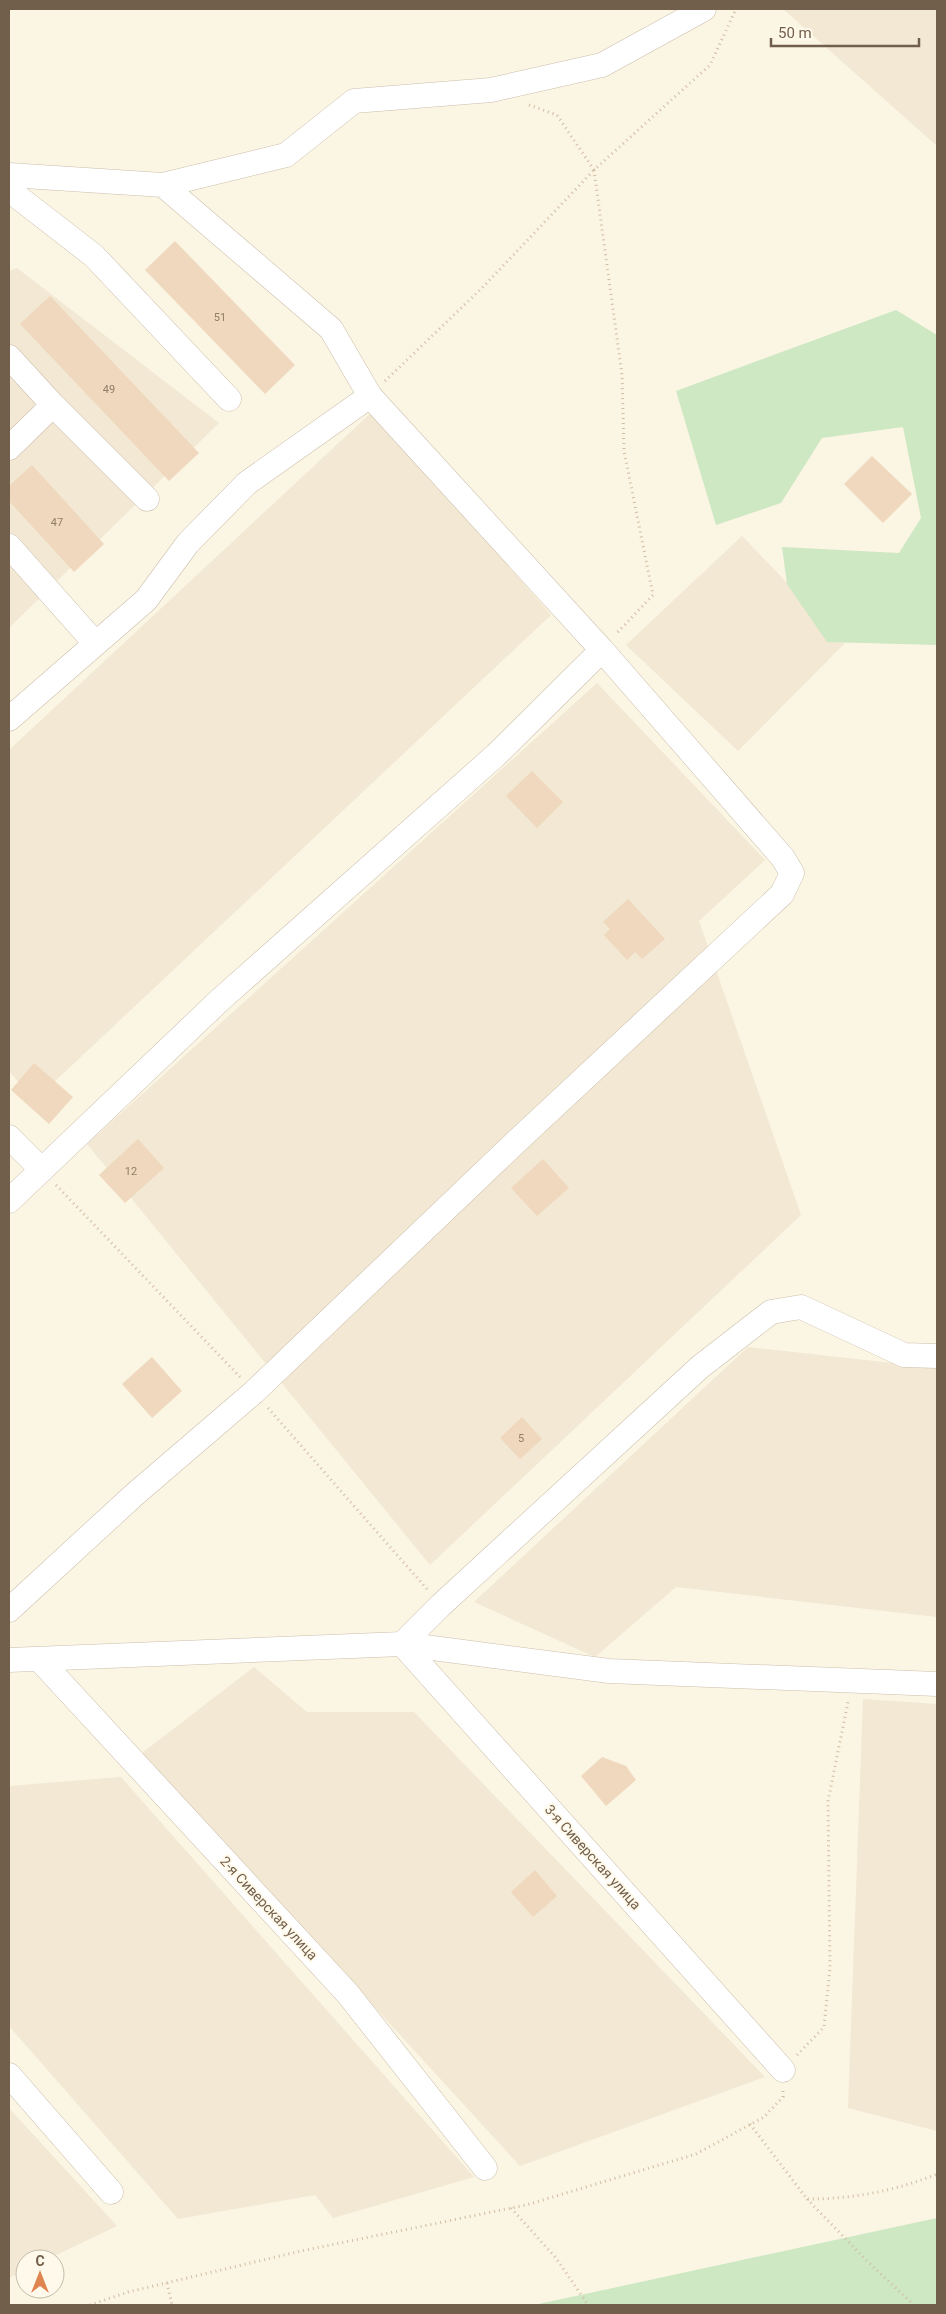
<svg xmlns="http://www.w3.org/2000/svg" width="946" height="2314" viewBox="0 0 946 2314" font-family="Roboto,sans-serif">
	<style>
		.residential { fill: #f2e8d3 }
		.green { fill: #cde8c3 }
		.building { fill: #efd8bd }
		.lines { fill: none; stroke-linecap: round; stroke-linejoin: round }
		.minor-casing { stroke: #ccbeab; stroke-width: 25 }
		.path { stroke: #d3bca0; stroke-width: 3; stroke-dasharray: 1 4; stroke-linecap: butt }
		.minor { stroke: #fff; stroke-width: 24 }
		.labels { text-anchor: middle; dominant-baseline: central; stroke-width: 4; stroke-linejoin: round; paint-order: stroke }
		.number-label { font-size: 11px; fill: #917d68 }
		.street-label { font-size: 14px; fill: #725f4b; stroke: #fef9ea }
	</style>
	<rect width="100%" height="100%" fill="#fbf5e4"/>
	<path class="residential" d="M783,9H937V146Z
		M17,268L219,423L9,628V271Z
		M374,410L551,615L34,1101L9,1071V750Z
		M742,536L845,643L738,751L626,645Z
		M597,683L765,860L699,921L801,1215L430,1565L87,1144Z
		M748,1347L937,1368V1617L676,1587L595,1657L474,1602Z
		M254,1667L307,1712H414L765,2077L520,2166L142,1753Z
		M863,1699L937,1704V2131L848,2108Z
		M121,1777L474,2177L333,2218L315,2195L178,2219L9,2026V1786Z
		M9,2108L117,2226L48,2259H25V2270L9,2278Z"/>
	<path class="green" d="M896,310L937,335V645L827,642L787,584L782,547L899,553L921,518L903,427L822,438L781,503L716,525L676,391Z
		M937,2218V2305H534Z"/>
	<path class="building" d="M175,241L295,365L265,394L145,270Z
		M50,296L199,453L169,481L20,324Z
		M872,456L912,494L883,523L844,484Z
		M32,465L104,544L74,572L9,501V486Z
		M532,771L563,802L537,828L506,796Z
		M628,899L665,939L642,959L635,952L627,960L604,935L610,929L603,922Z
		M34,1063L73,1097L49,1124L11,1090Z
		M138,1139L164,1168L125,1203L99,1175Z
		M543,1159L569,1188L537,1216L511,1188Z
		M152,1357L182,1391L152,1418L122,1384Z
		M522,1417L542,1439L520,1459L500,1438Z
		M602,1757L626,1766L636,1780L606,1806L581,1776Z
		M535,1870L557,1896L533,1917L511,1892Z"/>
	<g class="lines">
		<g class="minor-casing">
			<path id="minor" d="M9,175L163,185L286,155L354,101L491,90L602,65L704,9
				M9,190L94,256L229,399
				M9,357L53,405L147,499
				M9,448L53,405
				M9,546L95,643
				M9,719L146,600L188,543L247,483L370,396
				M9,1137L42,1170
				M9,1201L221,999L496,755L602,650
				M9,1610L134,1495L254,1392L517,1141L782,894L792,873L783,858L602,650L370,396L331,329L163,185
				M402,1644L441,1605L700,1367L771,1312L801,1307L904,1355L937,1356
				M402,1644L783,2070
				M39,1659L348,1994L485,2168
				M9,1660L402,1644L609,1671L937,1684
				M9,2075L111,2192"/>
		</g>
		<path class="path" d="M529,105L557,115L594,170L710,65L736,9
			M594,170L622,375L624,451L653,595L615,635
			M385,381L482,288L593,171
			M56,1185L240,1377
			M268,1408L427,1589
			M797,2055L824,2027L830,1968L828,1801L848,1702
			M750,2124L807,2199C853,2199 895,2191 937,2174
			M807,2199L865,2259L914,2305
			M511,2208L556,2258L588,2305
			M167,2283L172,2305
			M90,2305L128,2292L301,2251L526,2205L696,2154L764,2117L783,2097V2091"/>
		<use href="#minor" class="minor"/>
	</g>
	<g class="labels">
		<g class="number-label">
			<text x="220" y="317">51</text>
			<text x="109" y="389">49</text>
			<text x="57" y="522">47</text>
			<text x="131" y="1171">12</text>
			<text x="521" y="1438">5</text>
		</g>
		<g class="street-label">
			<text transform="translate(593 1857) rotate(48)">3-я Сиверская улица</text>
			<text transform="translate(269 1908) rotate(47)">2-я Сиверская улица</text>
		</g>
	</g>
	<rect width="946" height="2314" fill="none" stroke="#725f4b" stroke-width="20"/>
	<g transform="translate(40 2274)"><circle r="24" fill="#fef9ea" stroke="#c6bbaa"/>
	<path d="M0-4L9 19L0 12L-9 19Z" fill="#df844f"/>
	<text y="-8" font-size="14" font-weight="bold" text-anchor="middle" fill="#725f4b">С</text>
	</g>
	<path d="M771 38v8h148v-8" fill="none" stroke="#725f4b" stroke-width="2.5"/>
	<text x="778" y="38" font-size="15" fill="#725f4b" stroke="#fef9ea" stroke-width="4" paint-order="stroke">50 m</text>
</svg>
